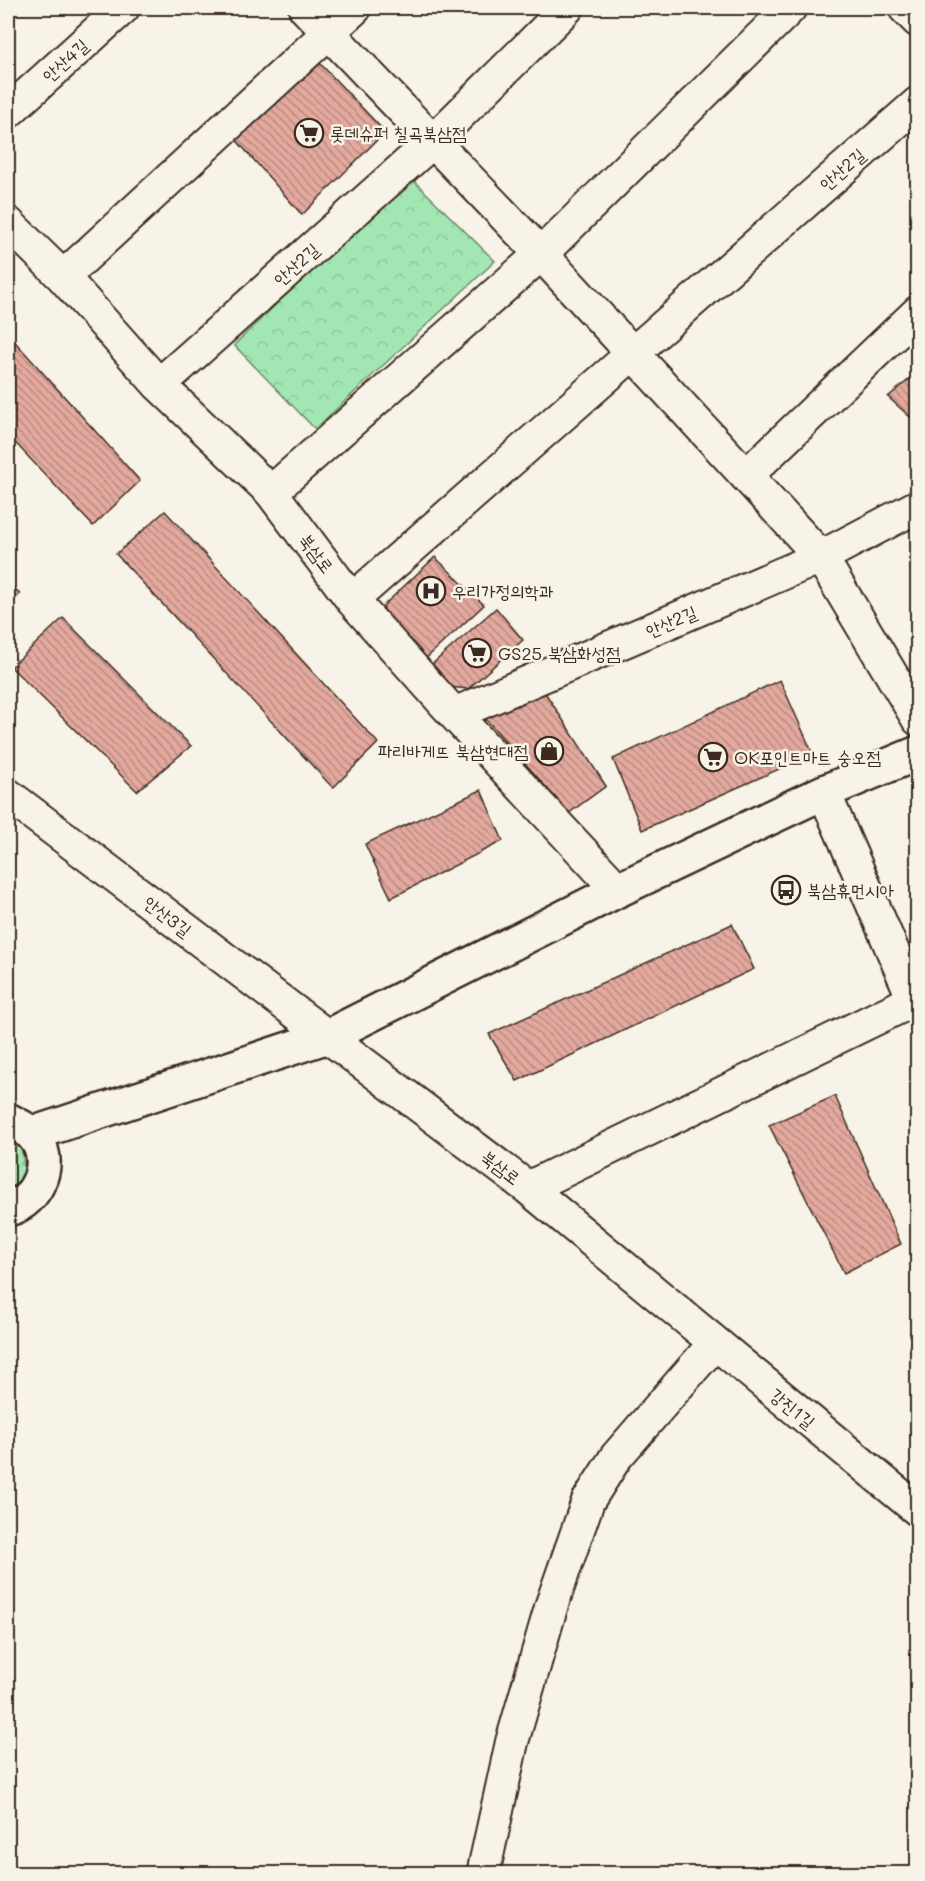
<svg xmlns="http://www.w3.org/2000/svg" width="925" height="1881" viewBox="0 0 925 1881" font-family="Mali,'Poor Story',sans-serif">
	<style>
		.forest { fill: url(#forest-firs); stroke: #6e8868; stroke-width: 1.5 }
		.park { fill: url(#park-crowns); stroke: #6e8868; stroke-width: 1.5 }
		.building { fill: url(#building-back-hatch); stroke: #3b2a1e; stroke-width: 1.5 }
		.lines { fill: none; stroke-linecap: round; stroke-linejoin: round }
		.street-casing { stroke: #3b2a1e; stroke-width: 36 }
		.secondary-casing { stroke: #3b2a1e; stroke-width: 38 }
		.street { stroke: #f7f3e8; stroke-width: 32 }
		.secondary { stroke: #f7f3e8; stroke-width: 33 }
		.labels { text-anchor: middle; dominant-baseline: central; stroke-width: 5; stroke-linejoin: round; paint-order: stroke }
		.street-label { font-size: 18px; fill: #3b2a1e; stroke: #f7f3e8 }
		.poi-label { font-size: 18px; fill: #3b2a1e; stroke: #f7f3e8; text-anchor: start }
	</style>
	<defs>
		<pattern id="forest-firs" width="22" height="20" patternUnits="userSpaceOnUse" patternTransform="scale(1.5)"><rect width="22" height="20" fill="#a2e7b3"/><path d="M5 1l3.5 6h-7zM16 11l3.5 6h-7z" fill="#8cc69a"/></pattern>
		<pattern id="park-crowns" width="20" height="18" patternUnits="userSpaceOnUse" patternTransform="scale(1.5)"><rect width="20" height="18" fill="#a2e7b3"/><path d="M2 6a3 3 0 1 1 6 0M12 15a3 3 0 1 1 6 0" fill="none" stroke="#8cc69a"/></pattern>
		<pattern id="building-back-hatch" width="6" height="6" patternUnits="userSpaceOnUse" patternTransform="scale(1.5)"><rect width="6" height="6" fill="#e3a99e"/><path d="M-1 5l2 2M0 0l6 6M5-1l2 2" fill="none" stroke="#b98a80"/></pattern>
	</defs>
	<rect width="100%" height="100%" fill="#f7f3e8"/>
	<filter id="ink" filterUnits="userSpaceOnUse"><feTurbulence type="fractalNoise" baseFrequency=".0167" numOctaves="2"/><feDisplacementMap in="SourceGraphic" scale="12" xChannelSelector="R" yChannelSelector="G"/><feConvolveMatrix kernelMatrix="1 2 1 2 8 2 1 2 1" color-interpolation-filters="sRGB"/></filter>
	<g filter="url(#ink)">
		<path class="forest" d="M8,1141L20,1147C27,1164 27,1181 8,1189Z"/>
		<path class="park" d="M409,176L495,261L315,429L234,345Z"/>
		<path class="building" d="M312,55L385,132L302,215L232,135Z
			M8,334L140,481L93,526L8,435Z
			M918,372V424L888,397Z
			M165,511L378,743L333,788L116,554Z
			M435,557L484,605L422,662L382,623L384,605Z
			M8,581L20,594L8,606Z
			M496,608L523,640L468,689L449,687L430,666Z
			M63,618L191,746L137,791L11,667Z
			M780,680L813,754L642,830L613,759Z
			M544,691L606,786L569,813L483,716Z
			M481,790L503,841L391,898L365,844Z
			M732,924L754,969L517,1081L489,1034Z
			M835,1096L901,1244L844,1273L769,1125Z"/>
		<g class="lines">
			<g class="street-casing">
				<path id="street" d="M305,8L541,254L821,557L918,719
					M905,8L918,21
					M8,112L123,8
					M8,223L63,277L159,385L271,492L352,600L454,714L618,890
					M63,277L355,8
					M159,385L432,142L567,8
					M746,476L918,312
					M271,492L541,254L790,8
					M352,600L918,103
					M454,714L821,557L918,506
					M824,792L914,1000
					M8,795L528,1188L918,1510
					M528,1188L918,998
					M483,1874L512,1742L552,1604L588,1501L616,1457L714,1344"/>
			</g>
			<g class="secondary-casing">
				<path id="secondary" d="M8,1120C15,1124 25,1128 32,1134C56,1159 38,1202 8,1209
					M32,1134L328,1036L618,890L824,792L918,753"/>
			</g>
			<use href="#street" class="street"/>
			<use href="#secondary" class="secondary"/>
		</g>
	</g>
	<defs>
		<g id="supermarket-ring" transform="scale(1.5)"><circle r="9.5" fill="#f7f3e8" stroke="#3b2a1e" stroke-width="1.5"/><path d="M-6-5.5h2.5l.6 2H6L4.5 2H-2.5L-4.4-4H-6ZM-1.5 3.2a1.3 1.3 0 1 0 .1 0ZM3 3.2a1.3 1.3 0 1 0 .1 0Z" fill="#3b2a1e"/></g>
		<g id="hospital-ring" transform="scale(1.5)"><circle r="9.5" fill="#f7f3e8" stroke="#3b2a1e" stroke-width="1.5"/><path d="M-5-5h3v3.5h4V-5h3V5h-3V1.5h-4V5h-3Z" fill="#3b2a1e"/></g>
		<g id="shop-ring" transform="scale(1.5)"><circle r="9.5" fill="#f7f3e8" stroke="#3b2a1e" stroke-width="1.5"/><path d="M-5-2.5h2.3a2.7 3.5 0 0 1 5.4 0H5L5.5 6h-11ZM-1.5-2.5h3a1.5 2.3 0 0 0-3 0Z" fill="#3b2a1e"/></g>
		<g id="bus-ring" transform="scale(1.5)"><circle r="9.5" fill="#f7f3e8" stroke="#3b2a1e" stroke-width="1.5"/><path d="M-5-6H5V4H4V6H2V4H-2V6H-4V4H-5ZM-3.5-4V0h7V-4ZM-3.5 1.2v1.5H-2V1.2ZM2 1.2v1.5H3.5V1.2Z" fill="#3b2a1e"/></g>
	</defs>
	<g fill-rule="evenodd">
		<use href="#supermarket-ring" x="309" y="133"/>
		<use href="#hospital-ring" x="431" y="591"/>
		<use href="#supermarket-ring" x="477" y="653"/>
		<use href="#shop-ring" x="549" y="751"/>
		<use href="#supermarket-ring" x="713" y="757"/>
		<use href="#bus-ring" x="786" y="890"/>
	</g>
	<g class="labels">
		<g class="street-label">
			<text transform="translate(65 60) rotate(-42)">안산4길</text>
			<text transform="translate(842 169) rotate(-41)">안산2길</text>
			<text transform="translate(296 264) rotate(-42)">안산2길</text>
			<text transform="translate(317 553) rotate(53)">북삼로</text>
			<text transform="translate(671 621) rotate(-23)">안산2길</text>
			<text transform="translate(168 916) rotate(37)">안산3길</text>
			<text transform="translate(501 1167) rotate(37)">북삼로</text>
			<text transform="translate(793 1408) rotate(39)">강진1길</text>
		</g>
		<g class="poi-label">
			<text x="330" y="133">롯데슈퍼 칠곡북삼점</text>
			<text x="452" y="591">우리가정의학과</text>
			<text x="498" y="653">GS25 북삼화성점</text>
			<text x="528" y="751" text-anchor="end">파리바게뜨 북삼현대점</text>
			<text x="734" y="757">OK포인트마트 숭오점</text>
			<text x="807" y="890">북삼휴먼시아</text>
		</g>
	</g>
	<rect width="925" height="1881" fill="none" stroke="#f7f3e8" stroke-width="30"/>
	<rect x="15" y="15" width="895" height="1851" fill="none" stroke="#3b2a1e" stroke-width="2" filter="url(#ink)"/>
</svg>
